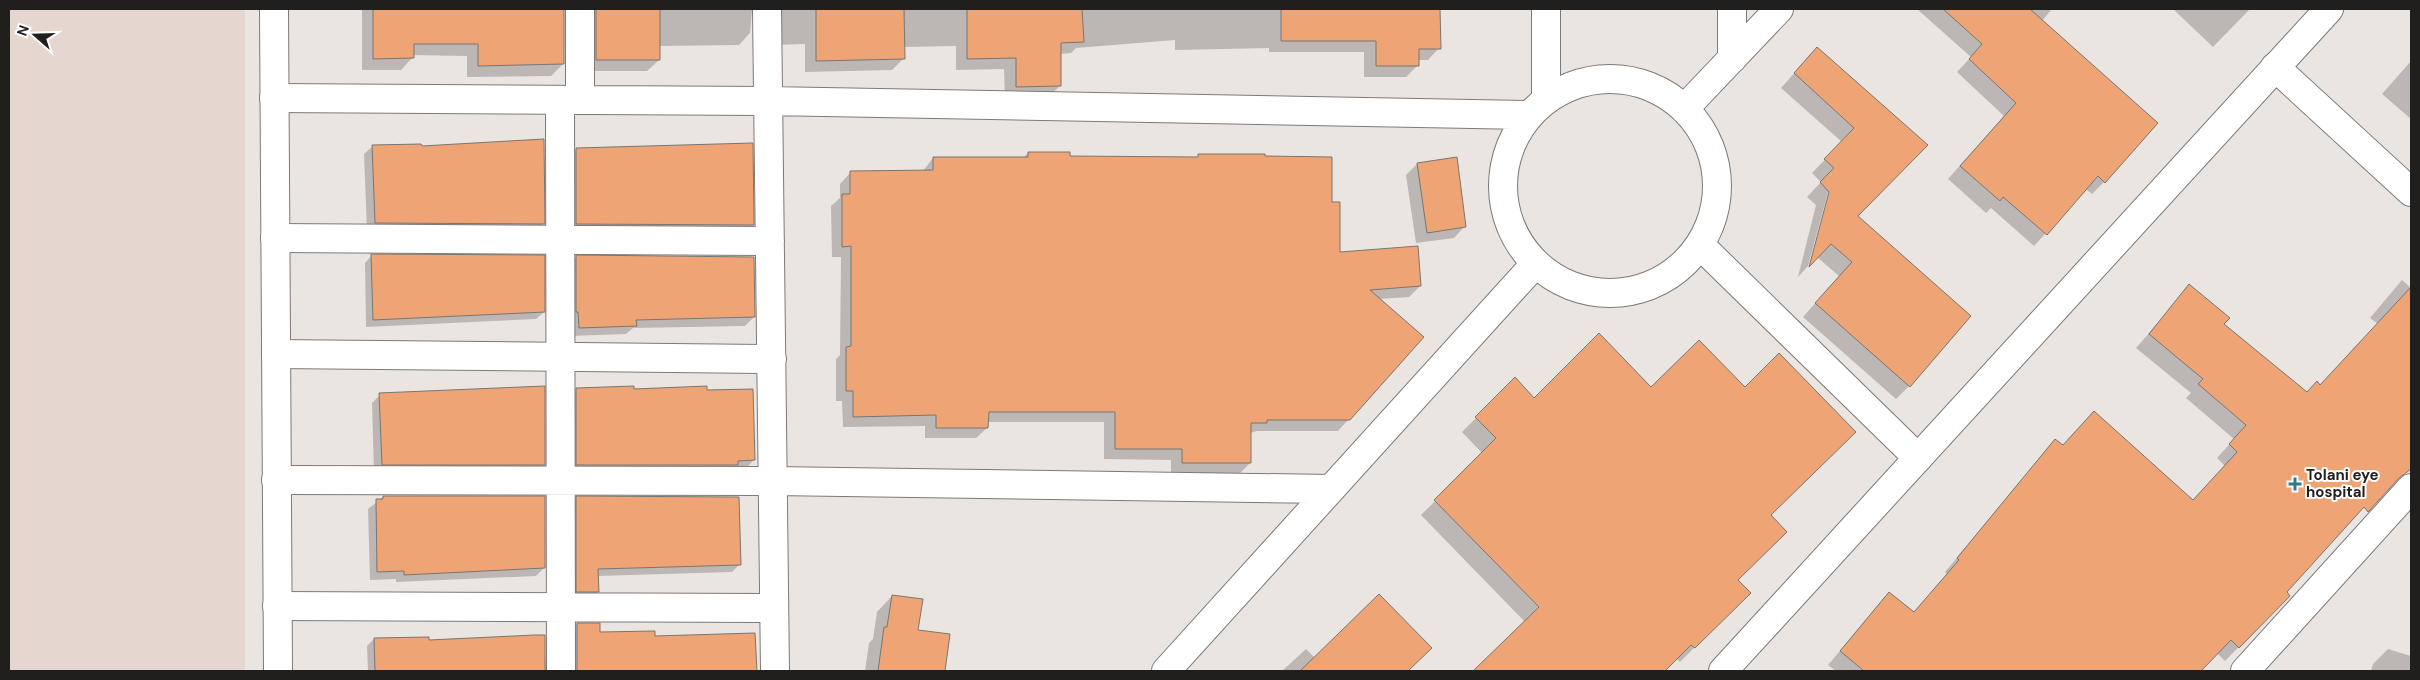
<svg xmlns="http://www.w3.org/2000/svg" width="2420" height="680" viewBox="0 0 2420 680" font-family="'DM Sans',sans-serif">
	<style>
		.built { fill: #e5d7cf }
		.shadow { fill: #0003 }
		.building { fill: #efa475; stroke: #7a7571 }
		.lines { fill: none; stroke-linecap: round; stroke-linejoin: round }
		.street-casing { stroke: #7f7976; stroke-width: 30 }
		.secondary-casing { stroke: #7f7976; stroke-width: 30 }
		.street { stroke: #fff; stroke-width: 28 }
		.secondary { stroke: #fff; stroke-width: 28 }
		.poi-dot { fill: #327a83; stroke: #fff; stroke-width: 2 }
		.labels { text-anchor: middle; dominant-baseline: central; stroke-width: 4; stroke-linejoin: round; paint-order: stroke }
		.poi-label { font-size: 15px; font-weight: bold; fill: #211f1d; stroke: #fff; text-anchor: start }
	</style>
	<rect width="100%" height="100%" fill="#ebe5e1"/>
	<path class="built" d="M9,9H245V671H9Z"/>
	<path class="shadow" d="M362,9H563V64L551,76L467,77V56L412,55V58L401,70H362Z
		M578,9H752L750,33L739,45L659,46V60L647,71H584Z
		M765,9H1439V48L1428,60H1418V65L1406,77H1364V52H1269V48L1175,50V40L1076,48L1071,53L1060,54V86L1048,97L1005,98L1004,69L956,70V46L904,47V58L892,70L805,72V44L772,45Z
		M1917,9L2051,10L2042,21L2104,182L2092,194L2086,189L2034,246L1991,208L1986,213L1948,179L2004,116L1957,72L1971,57Z
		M2173,9H2250L2213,47Z
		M2411,61V119L2382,94Z
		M1804,62L1926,145L1856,216L1909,386L1896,399L1803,317L1839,276L1817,257L1832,186L1830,185L1808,266L1798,277L1816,205L1807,197L1821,182L1812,173L1842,142L1781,88Z
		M373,146L543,224L535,232L367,231L364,154Z
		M576,150L753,225L746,232L570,230L569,156Z
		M1028,153L1069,157L1196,158L1199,156L1331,203L1339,253L1420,286L1409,297L1379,299L1349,419L1338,431H1257L1250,433V463L1239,474L1171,473V460L1104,459V422H987V428L976,438H925V426L843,427L842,401H836V359L840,355L841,257H832L831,206L840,198V184L850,173L923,171L933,158L1022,159Z
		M1417,164L1465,226L1454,238L1416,243L1406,175Z
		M372,255L544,312L536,319L366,327L365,263Z
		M576,257L754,317L745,326L633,328L626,334L570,336L567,266Z
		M2402,280L2411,288V459L2351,520L2285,592L2289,596L2225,661L2217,653L2200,671H1836L1828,665L1889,593L1913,613L1947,574L1945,572L2055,440L2062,447L2192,501L2225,466L2217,458L2234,439L2186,398L2191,393L2136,348L2190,286L2222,324L2306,394L2320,386L2378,324L2370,318Z
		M1515,379L1534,399L1770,515L1737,580L1749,593L1680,662L1676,658L1663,671H1475L1525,622L1421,515L1483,454L1462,432Z
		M577,390L706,391L754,460L746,468L568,473V398Z
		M380,395L544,464L535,473L374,472L372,403Z
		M383,497L544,568L536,576L396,582V579L370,580L368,509Z
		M577,497L740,564L732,572L597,576L598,591L590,599H569V506Z
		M892,596L916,631L948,635L944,671H865L869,643L873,639L877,612Z
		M577,624L599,633L654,637L754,634L755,671H570V631Z
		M544,636L546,671H368L367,646L374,639L428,641Z
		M1430,648L1406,671H1282L1306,649L1315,658Z
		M2388,649L2411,656V671H2371L2373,664Z"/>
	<path class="building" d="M373,9H564V64L478,66V44H414V58L373,59Z
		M596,9H660V60H596Z
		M816,9H904L905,59L816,61Z
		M967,9H1082L1084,42L1061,43V86L1016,87V58L967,59Z
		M1281,9H1440L1441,49H1419V66H1376V41H1281Z
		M1943,9H2030L2158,123L2105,183L2098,176L2047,235L2003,197L2000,201L1960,166L2016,103L1969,59L1982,44Z
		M1817,47L1928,145L1858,216L1971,316L1910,387L1815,303L1852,262L1831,244L1809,267L1829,192L1820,182L1834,168L1824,159L1854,128L1794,73Z
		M544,139L545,224L375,223L372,145L421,144L422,146Z
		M753,143L754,225L576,224V148Z
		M1028,152H1070V156L1198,157V154H1265V156L1332,157V202H1340V252L1418,246L1421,286L1370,290L1424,337L1350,420H1267V423H1251V463H1182V449H1115V412H989L988,428H936V415L853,417V391H846V347L851,346V246L842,247V194H850V171L933,170V157H1028Z
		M1457,157L1466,227L1427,233L1417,163Z
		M371,254L545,255V312L373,320Z
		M576,255L754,257L755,317L636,320L637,326L579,328L578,312H576Z
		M2189,284L2230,318L2224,324L2307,392L2317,381L2320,385L2411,287V469L2399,478L2368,512L2364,507L2287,592L2290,596L2239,648L2231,640L2201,671H1864L1840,651L1889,592L1914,612L1959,560L1957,558L2055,439L2063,445L2094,411L2193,500L2237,452L2229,444L2246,425L2198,384L2203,379L2149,334Z
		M1599,333L1651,387L1699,340L1745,387L1779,353L1856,432L1771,515L1787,532L1738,580L1751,593L1695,648L1691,645L1665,671H1473L1539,607L1434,500L1496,438L1475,417L1515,377L1534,398Z
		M545,386V465H382L379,393Z
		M634,386V389L707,386V390L753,389L755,460L738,461V465H576V388Z
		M383,496H545V568L404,575V571L377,572L376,499H383Z
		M576,496L739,497L741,565L598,569L599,592H576Z
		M1379,594L1432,648L1408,671H1300Z
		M892,595L923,599L918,630L950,634L945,671H878L884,627H887Z
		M577,623H600V632L655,631V636L755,633L757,671H577Z
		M535,635H545V671H375L374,638L429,637V640Z"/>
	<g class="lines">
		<g class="street-casing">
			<path id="street" d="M580,9V100
				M767,9L775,671
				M1732,59V9
				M2275,67L2411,192
				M1503 186a107 107 0 1 1 214 0a107 107 0 1 1-214 0Z
				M274,98L768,101L1530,115
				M1546,98V9
				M560,101L561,671
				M1684,109L1779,9
				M275,238L770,241
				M1700,245L1918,458
				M276,354L772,359
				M276,480L773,481L1331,489
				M277,606L774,608
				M1166,671L1536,263
				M2245,671L2411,488"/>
		</g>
		<g class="secondary-casing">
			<path id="secondary" d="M274,9L278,671
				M1723,671L2329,9"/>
		</g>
		<use href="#street" class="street"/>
		<use href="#secondary" class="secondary"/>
	</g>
	<path class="poi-dot" d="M2292.5 476.5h5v5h5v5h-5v5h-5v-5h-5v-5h5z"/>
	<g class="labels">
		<g class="poi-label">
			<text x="2306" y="475">Tolani eye<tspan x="2306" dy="17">hospital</tspan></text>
		</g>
	</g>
	<rect width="2420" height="680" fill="none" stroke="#211f1d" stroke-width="20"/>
	<g transform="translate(35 35) rotate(290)" stroke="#ffffff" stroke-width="4" paint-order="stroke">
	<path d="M0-4L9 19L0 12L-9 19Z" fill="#211f1d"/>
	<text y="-8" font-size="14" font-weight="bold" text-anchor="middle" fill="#211f1d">N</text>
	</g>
</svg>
